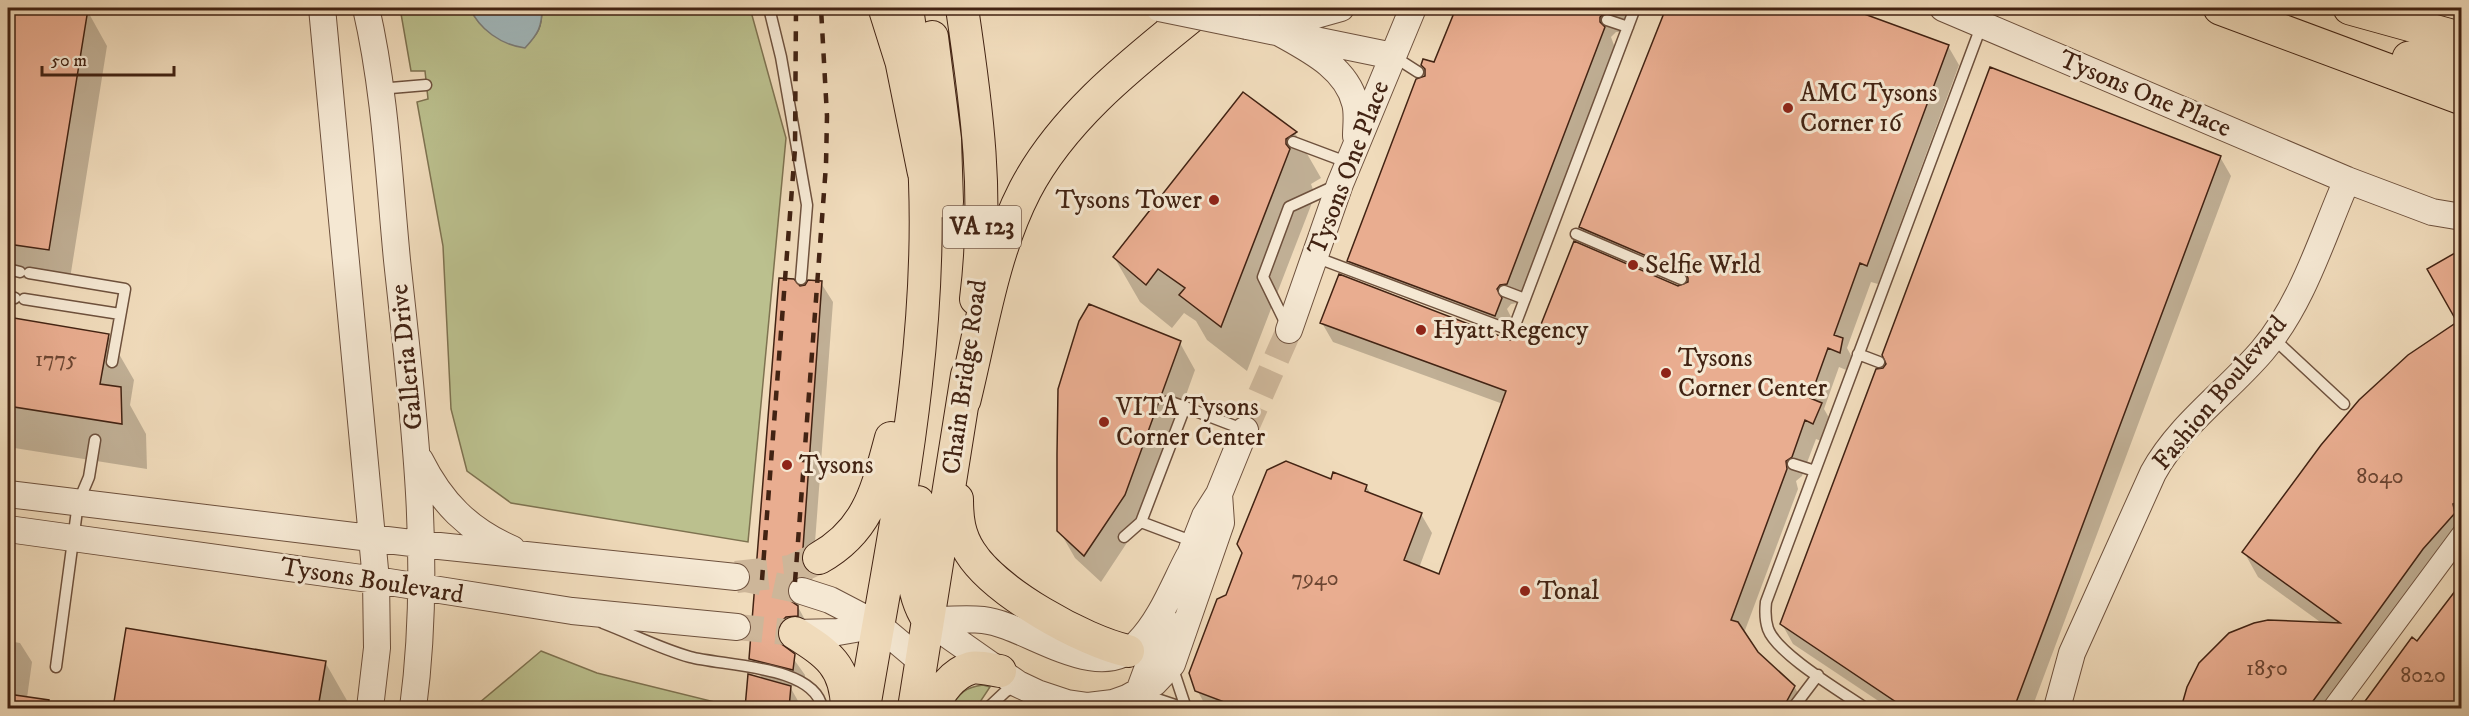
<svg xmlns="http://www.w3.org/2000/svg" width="2469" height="716" viewBox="0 0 2469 716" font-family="'IM FELL DW Pica',serif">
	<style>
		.green { fill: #bbc08e; stroke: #7e7250; stroke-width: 1.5 }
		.water { fill: #a1b8bc; stroke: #7b7c78; stroke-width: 1.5 }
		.shadow { fill: #0003 }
		.building { fill: #e9ad90; stroke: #422313; stroke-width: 1.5 }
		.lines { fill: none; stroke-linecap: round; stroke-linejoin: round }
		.tertiary-tunnel { stroke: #cdb699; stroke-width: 26; stroke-dasharray: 26 13; stroke-linecap: butt }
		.primary-tunnel { stroke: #cdb699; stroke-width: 32; stroke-dasharray: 32 16; stroke-linecap: butt }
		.service-casing { stroke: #6e513d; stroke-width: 13 }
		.minor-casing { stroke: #6e513d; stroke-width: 22 }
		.tertiary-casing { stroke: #6e513d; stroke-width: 28 }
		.primary-casing { stroke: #422313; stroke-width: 34 }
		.motorway-casing { stroke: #422313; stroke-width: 35 }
		.service { stroke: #f5e8d3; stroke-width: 10 }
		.minor { stroke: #f5e8d3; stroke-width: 20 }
		.tertiary { stroke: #f5e8d3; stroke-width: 26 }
		.primary { stroke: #f0dbbb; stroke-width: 32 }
		.motorway { stroke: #f0dbbb; stroke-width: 33 }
		.rail { stroke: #422313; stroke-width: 4.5; stroke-dasharray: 10 10; stroke-linecap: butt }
		.tertiary-bridge-casing { stroke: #6e513d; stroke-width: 28; stroke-linecap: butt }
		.tertiary-bridge { stroke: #f5e8d3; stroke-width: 26 }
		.poi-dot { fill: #8f2418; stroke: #f5e8d3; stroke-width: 2 }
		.labels { text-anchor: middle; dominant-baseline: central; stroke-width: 6; stroke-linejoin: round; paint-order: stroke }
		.number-label { font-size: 22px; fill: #6c4632 }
		.shield { fill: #f5e8d3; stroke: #785e4d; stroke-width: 1.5 }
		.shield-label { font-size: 24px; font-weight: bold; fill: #422313 }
		.poi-label { font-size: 26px; fill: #422313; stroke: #f5e8d3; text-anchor: start }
		.street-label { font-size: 26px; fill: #422313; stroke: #f5e8d3 }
	</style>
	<rect width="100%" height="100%" fill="#f0dbbb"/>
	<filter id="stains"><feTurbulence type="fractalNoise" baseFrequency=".00333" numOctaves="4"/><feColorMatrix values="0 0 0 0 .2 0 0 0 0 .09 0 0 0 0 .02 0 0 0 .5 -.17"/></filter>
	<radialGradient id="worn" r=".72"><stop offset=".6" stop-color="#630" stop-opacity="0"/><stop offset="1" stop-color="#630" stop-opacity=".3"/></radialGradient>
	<path class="green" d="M400,8H470C480,31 501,41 524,47C539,34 542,27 542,8H750L786,138L748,542L511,503L467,471L451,409L443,246L417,102L428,99L425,71H411Z
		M541,651L597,673L723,704V708H473Z
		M983,685L990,687L976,708H951C959,694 965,687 983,685Z"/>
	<path class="water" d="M470,8H542C542,27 538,34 525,48C501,45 479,29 470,8Z"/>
	<path class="shadow" d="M8,8L87,10L107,46L69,285L8,276Z
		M1457,8H1630L1621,32H1616L1611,37L1615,48L1518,303L1511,304L1507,309L1512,319L1506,335L1360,280L1349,261L1426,77L1423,65L1435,64Z
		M1668,8H1844L1948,46L1959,65L1878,284L1871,282L1847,348L1853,359L1851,372L1839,367L1824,409L1832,423L1824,442L1816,439L1802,476L1796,481L1798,489L1744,633L1757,653L1794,686L1805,706L1804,708H1207L1197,690L1227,596L1332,481L1366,486L1371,494L1421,514L1432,533L1419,568L1440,576L1503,404L1333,342L1322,323L1535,344L1683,286L1592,246L1581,227Z
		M1243,94L1295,133L1321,178L1311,184L1315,195L1247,371L1207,340L1196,321L1184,313L1172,328L1140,302L1114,257Z
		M2220,157L2231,176L2032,708H1889L1793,644L1782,624Z
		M2462,256V546L2339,708H2183L2189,687L2323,624L2258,577L2244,552L2459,323Z
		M821,283L833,302L811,596L803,599L798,607L809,627L791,643L788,651L805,675L804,689L789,685L802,708H747L749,676L763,680L751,659L799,288Z
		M8,319L108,335L134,380L130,405L146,434L147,469L8,447Z
		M1180,343L1195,370L1140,523L1101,582L1075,558L1059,530Z
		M2462,586V708H2362L2412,639L2418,643Z
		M127,630L325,662L349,704L348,708H115Z
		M8,641L20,643L32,662L27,698L97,708H8Z"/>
	<path class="building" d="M8,8L88,9L49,250L8,244Z
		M1456,8H1612L1610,13H1605L1600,17V22L1605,27L1507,284L1500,285L1497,289L1502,298L1495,316L1347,261L1416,79L1425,76V69L1421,65L1423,59L1434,62Z
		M1666,8H1848L1949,45L1867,266L1860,263L1834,335L1843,338L1840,353L1828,348L1810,398L1822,403L1813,424L1805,420L1792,457L1786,461L1787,469L1731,620L1738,622L1758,652L1795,686L1783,708H1240L1195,691L1189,673L1217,599L1226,595L1242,553L1237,544L1267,470L1286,461L1331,479L1333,472L1367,485L1365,491L1422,513L1404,560L1439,574L1506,391L1320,323L1339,274L1510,340L1519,336L1534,342L1574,241L1678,286L1688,282V278L1684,272L1579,227Z
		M1990,67L2221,156L2014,708H1905L1780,624L1876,369L1883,368L1886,364L1882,355Z
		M1243,92L1297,132L1286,139V144L1290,149L1221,327L1179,295L1185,288L1158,269L1146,285L1113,257Z
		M2462,249V500L2453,504L2455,513L2423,549L2308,708H2181L2187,687L2199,663L2229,633L2254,623L2268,620L2340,623L2242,552L2321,445L2359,400L2408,355L2457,322L2427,269Z
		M779,278L794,279L800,286L805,285L808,280L822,281L801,576L792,580L788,587L791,601L798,606V616L786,617L780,623L777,632L779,642L795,654L793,670L749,659Z
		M1089,304L1181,341L1125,495L1084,556L1057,531V454L1058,389L1079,321Z
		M8,317L109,334L100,384L121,387L122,424L8,406Z
		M2462,582V708H2360L2412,637L2417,641Z
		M126,628L326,661L318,708H113Z
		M748,674L791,686L789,708H745Z
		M8,694L49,700L48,708H8Z"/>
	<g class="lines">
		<path class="tertiary-tunnel" d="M1245,430L1289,330
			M736,577L802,591
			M737,627L795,633"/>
		<path class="primary-tunnel" d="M736,577L791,571L819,558"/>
		<g class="service-casing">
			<path id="service" d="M769,8L781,57L807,205L801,279
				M1607,20L1628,27
				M1393,56L1418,72
				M379,89L426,85
				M1293,142L1349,163
				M1576,234L1681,279
				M1315,257L1512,331
				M8,269L20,272
				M29,273L125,289L112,362
				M1504,291L1525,299
				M8,296L15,298
				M24,299L120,314
				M1287,326L1263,277L1289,207L1337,185
				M1512,333L1635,8
				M2273,338L2344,404
				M1858,354L1879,362
				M1168,401L1185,407
				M1793,464L1815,471
				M2460,507L2462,508
				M1124,537L1141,522
				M1194,542L1141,522L1185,407L1245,430
				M603,623C632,634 661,649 690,657C723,666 815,665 822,708
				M1172,666L1186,708
				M56,667L78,503L89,477L95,440
				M1142,694L1184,708
				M988,708L1005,692L1018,684
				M1793,708L1818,675
				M1865,708C1842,692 1777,654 1768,629C1765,620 1765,611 1766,602L1982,24"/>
		</g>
		<g class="minor-casing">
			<path id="minor" d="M2333,708L2462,534"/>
		</g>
		<g class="tertiary-casing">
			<path id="tertiary" d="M322,8L376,580L377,648L370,708
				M366,8C385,90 389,177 397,260C413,410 433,558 413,708
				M1943,8L2347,180L2432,212L2462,217
				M1269,25L1284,24L1341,8
				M1247,26L1393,56
				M1278,32C1308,49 1346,67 1355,103C1358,113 1356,126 1356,136
				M1289,330L1340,184L1413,8
				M420,460C441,502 468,530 512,549
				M8,494L420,544L736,577
				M8,529L376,580L572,611L737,627
				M1184,570L1205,516L1219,494L1245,430
				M802,591L830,600L878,625L921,661
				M928,621L1018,684L1037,693L1067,703L1088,706L1113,703L1127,698L1154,683L1172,664L1221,523L1219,494
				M928,621C946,620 965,618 983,620C1028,625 1098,686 1138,643C1161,620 1174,584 1189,556
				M795,633L838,632L878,625
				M1138,694L1165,621
				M2057,708L2072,653L2153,473C2180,424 2226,393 2262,351C2303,303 2322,237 2347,180"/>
		</g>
		<g class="primary-casing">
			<path id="primary" d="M907,8L917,78
				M962,8C977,109 989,196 976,299
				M932,37L945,139L947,202
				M957,499C957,519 959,535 970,552C995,592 1083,641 1128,651
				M918,502C913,539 906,581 925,615
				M819,558C869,530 877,489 891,438
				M795,633C828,654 846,666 847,708
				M864,708C895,523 937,335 923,145
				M914,708L967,375
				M933,708C939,692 953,673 971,668C979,666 992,670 1000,671"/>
		</g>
		<g class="motorway-casing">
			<path id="motorway" d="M885,8L902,62L924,171
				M2220,8L2462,98
				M2350,8L2462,39
				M2409,58L2462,72
				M964,400C981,331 992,254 1025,190C1064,115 1137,60 1201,8"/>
		</g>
		<use href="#service" class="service"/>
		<use href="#minor" class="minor"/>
		<use href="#tertiary" class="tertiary"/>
		<use href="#primary" class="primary"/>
		<use href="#motorway" class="motorway"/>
		<path class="rail" d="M762,580L795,149L796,8
			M795,582L826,165L827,116L821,8"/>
		<g class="tertiary-bridge-casing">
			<path id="tertiary-bridge" d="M1159,8L1247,26"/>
		</g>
		<use href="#tertiary-bridge" class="tertiary-bridge"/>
	</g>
	<g class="poi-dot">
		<circle cx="1788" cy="108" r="6"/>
		<circle cx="1214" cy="200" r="6"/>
		<circle cx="1633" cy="265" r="6"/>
		<circle cx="1421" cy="330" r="6"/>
		<circle cx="1666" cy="373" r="6"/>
		<circle cx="1104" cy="422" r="6"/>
		<circle cx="787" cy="465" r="6"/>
		<circle cx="1525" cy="591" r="6"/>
	</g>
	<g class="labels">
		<g class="number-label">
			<text x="56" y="359">1775</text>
			<text x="2380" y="476">8040</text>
			<text x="1315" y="578">7940</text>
			<text x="2267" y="668">1850</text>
			<text x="2423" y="675">8020</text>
		</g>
		<rect class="shield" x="943" y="206" width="78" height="42" rx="4.5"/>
		<g class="shield-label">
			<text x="982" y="227">VA 123</text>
		</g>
		<g class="poi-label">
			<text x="1800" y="93">AMC Tysons<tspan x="1800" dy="30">Corner 16</tspan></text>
			<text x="1202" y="200" text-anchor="end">Tysons Tower</text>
			<text x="1645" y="265">Selfie Wrld</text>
			<text x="1433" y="330">Hyatt Regency</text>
			<text x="1678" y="358">Tysons<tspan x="1678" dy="30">Corner Center</tspan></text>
			<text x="1116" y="407">VITA Tysons<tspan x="1116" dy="30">Corner Center</tspan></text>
			<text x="799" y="465">Tysons</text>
			<text x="1537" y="591">Tonal</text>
		</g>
		<g class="street-label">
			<text transform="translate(2145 94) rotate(23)">Tysons One Place</text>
			<text transform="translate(1349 168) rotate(-69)">Tysons One Place</text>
			<text transform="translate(407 357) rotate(-96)">Galleria Drive</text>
			<text transform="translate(965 377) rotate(-82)">Chain Bridge Road</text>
			<text transform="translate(2220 393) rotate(-50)">Fashion Boulevard</text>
			<text transform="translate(372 581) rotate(9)">Tysons Boulevard</text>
		</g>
	</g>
	<rect width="2469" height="716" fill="none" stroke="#f0dbbb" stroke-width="30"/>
	<rect x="9" y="9" width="2451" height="698" fill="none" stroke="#422313" stroke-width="3"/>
	<rect x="15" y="15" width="2439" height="686" fill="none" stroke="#422313" stroke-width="1.5"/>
	<path d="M42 66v9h132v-9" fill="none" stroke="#422313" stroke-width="3"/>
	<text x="51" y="66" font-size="18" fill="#422313" stroke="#f5e8d3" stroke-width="4.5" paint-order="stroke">50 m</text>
	<rect width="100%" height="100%" filter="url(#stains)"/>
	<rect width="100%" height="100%" fill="url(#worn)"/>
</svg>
